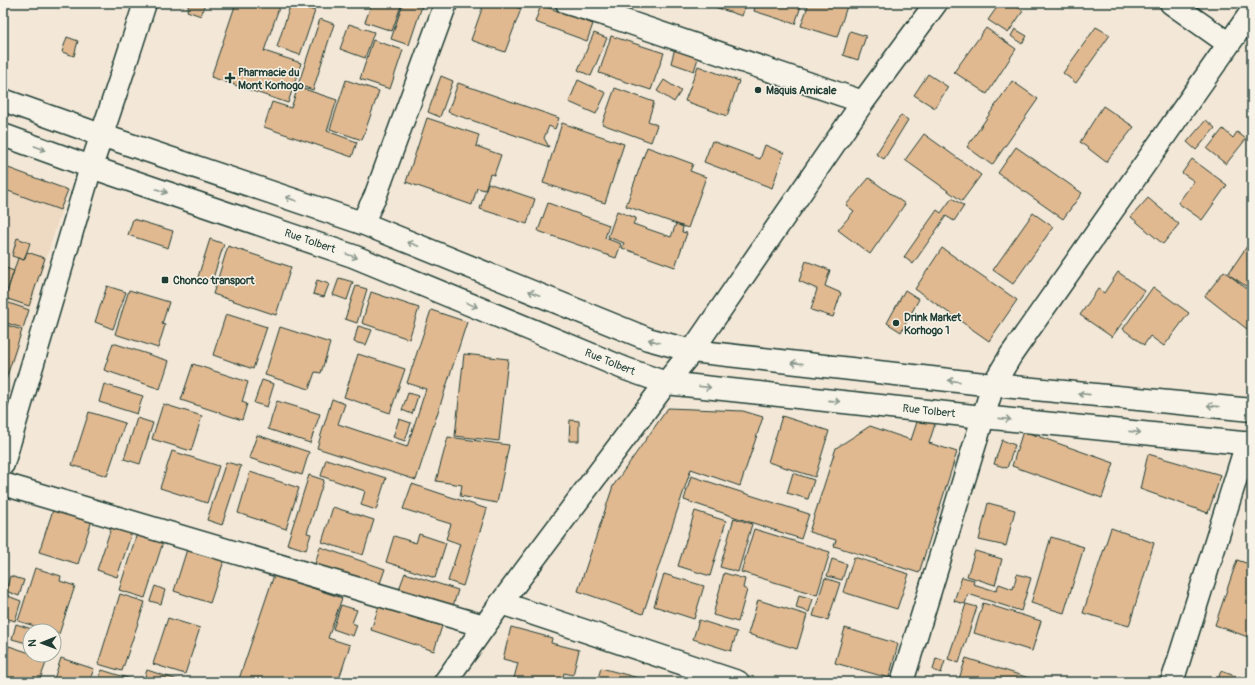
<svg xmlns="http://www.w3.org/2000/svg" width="1255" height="685" viewBox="0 0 1255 685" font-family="Pangolin,sans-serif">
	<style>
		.built { fill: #eed9c2 }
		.building { fill: #e1b991; stroke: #1f3d34 }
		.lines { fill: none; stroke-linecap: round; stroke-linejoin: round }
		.minor-casing { stroke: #1f3d34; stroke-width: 25 }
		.tertiary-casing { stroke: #1f3d34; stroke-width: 25 }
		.minor { stroke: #f7f3e8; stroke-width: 22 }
		.tertiary { stroke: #f7f3e8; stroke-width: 22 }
		.oneway { stroke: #8b988e }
		.poi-dot { fill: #1f3d34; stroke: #f7f3e8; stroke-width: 1.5 }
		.labels { text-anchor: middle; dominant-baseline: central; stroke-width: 3; stroke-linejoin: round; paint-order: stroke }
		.poi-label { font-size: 11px; font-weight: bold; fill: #1f3d34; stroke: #f7f3e8; text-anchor: start }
		.street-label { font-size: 11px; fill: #1f3d34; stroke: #f7f3e8 }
	</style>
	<rect width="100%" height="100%" fill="#f3e7d7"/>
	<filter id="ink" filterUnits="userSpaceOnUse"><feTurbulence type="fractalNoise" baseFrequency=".025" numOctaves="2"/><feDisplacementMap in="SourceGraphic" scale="8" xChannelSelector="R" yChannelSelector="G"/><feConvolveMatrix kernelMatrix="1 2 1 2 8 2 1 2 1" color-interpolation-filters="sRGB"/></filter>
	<g filter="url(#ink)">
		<path class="built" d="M3,166L68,190L3,393Z"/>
		<path class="building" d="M189,3H205L201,16L187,11Z
			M236,3H274L280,5L264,51L301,63L288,103L211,77Z
			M291,3L315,11L300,55L277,47Z
			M372,3H402L392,31L365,22Z
			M403,3H423L409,45L391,39Z
			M484,3H505L521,9L505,52L471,40Z
			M703,3H746L742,16Z
			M756,3H802L795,24L754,11Z
			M809,3H848L837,37L801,26Z
			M1000,3H1012L1023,11L1008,33L988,20Z
			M541,5L593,24L587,41L535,22Z
			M320,19L334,24L313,90L298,85Z
			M349,24L374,32L365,58L340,49Z
			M1096,27L1110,35L1076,83L1063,73Z
			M986,28L1016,49L987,94L954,72Z
			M1015,29L1027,36L1022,44L1011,36Z
			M850,31L866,36L858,60L843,55Z
			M594,33L607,38L591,76L578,70Z
			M611,36L664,53L651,90L599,73Z
			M67,37L78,41L74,56L62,52Z
			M373,40L403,50L390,89L360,79Z
			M675,48L699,55L694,71L671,63Z
			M1252,57V69L1246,64Z
			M698,66L739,81L727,116L685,101Z
			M928,74L948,87L935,108L914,95Z
			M441,76L453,81L440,117L428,112Z
			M346,80L379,91L362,140L330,129Z
			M578,80L606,93L596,114L569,102Z
			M664,80L681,91L674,102L657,91Z
			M1012,81L1038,99L992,165L967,147Z
			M458,83L559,118L555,129L549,126L544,138L549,147L448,112Z
			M298,87L337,100L327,131L357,142L352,157L264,127L272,102L291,108Z
			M615,88L654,102L648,121L657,125L651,142L602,124Z
			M1103,106L1134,127L1106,162L1080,142Z
			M901,115L908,120L884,159L876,154Z
			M427,118L479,135L476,146L501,155L494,175L490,174L485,190L477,188L472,205L406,182Z
			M1206,120L1215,128L1196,150L1187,142Z
			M562,123L624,144L605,203L543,183Z
			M1223,129L1233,138L1237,132L1246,139L1226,164L1207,149Z
			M924,134L981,175L962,201L905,160Z
			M712,141L760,159L765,145L784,153L772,188L704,162Z
			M647,147L693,164L690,171L706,177L688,228L626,206Z
			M1016,147L1082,193L1063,219L998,173Z
			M1192,159L1227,185L1202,220L1178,203L1194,181L1182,173Z
			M3,166L68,190L60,210L3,189Z
			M869,178L905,204L870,254L838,230L854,211L846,205Z
			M488,183L535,199L527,224L480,209Z
			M952,198L964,206L954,221L946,216L913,264L904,257L937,210L941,213Z
			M1148,198L1179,224L1163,244L1131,217Z
			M548,203L609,225L605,238L621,244L616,258L538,231Z
			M617,211L636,218L633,224L671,237L676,224L683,227L682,232L687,233L675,267L622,248L624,243L608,237Z
			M1033,213L1053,227L1013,284L993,270Z
			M133,219L173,231L168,248L128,235Z
			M17,238L30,243L24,260L12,256Z
			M210,239L224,244L212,281L198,277Z
			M1252,239V290L1228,274Z
			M228,246L291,267L276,315L213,294Z
			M942,248L1017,300L989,341L915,289Z
			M27,252L45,258L29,306L5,298L18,258L24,260Z
			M806,261L830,270L825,286L841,293L833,317L811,310L817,289L799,281Z
			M3,267L14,271L6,295L3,294Z
			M1224,271L1252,293V333L1205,296Z
			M1118,272L1145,291L1112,337L1080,315L1098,289L1104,293Z
			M339,278L353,282L347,300L333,295Z
			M317,280L329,284L324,297L313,294Z
			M107,286L126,292L113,329L95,322Z
			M356,286L367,289L357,323L345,319Z
			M1153,287L1189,313L1164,346L1150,336L1144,345L1123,329Z
			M129,290L169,302L162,324L165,325L158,348L115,334Z
			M905,290L919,299L901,332L887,323Z
			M371,292L419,308L409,339L362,323Z
			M3,301L29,310L23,328L3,322Z
			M431,310L467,322L416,480L317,448L332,399L345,404L338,424L407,447L426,389L407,383Z
			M226,314L267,327L253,369L213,355Z
			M3,324L22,330L3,388Z
			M358,326L372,330L366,345L354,342Z
			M280,327L330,343L321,373L315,372L309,389L265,375Z
			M113,343L169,361L160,389L104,370Z
			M358,354L405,369L390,413L344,397Z
			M464,354L508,359L499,441L455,436Z
			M193,364L248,382L242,402L247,404L242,420L181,400Z
			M262,380L274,384L267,407L254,403Z
			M104,384L143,396L137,414L99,402Z
			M408,393L418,396L412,414L402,410Z
			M277,401L320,414L310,443L268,429Z
			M163,404L202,416L191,451L152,439Z
			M668,408L743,411L763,417L740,486L691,469L643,614L578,591L613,486Z
			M89,412L125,423L107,476L72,465Z
			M782,416L829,431L815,477L768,462Z
			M137,418L153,423L140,464L124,459Z
			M399,419L411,423L405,441L393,437Z
			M918,419L935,424L929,443L957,452L919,573L834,546L836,540L809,532L836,448L870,426L911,440Z
			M570,420L579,421V441H569Z
			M1023,431L1114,463L1102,498L1012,466Z
			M257,435L309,452L302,475L249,458Z
			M448,437L509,445L497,503L460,496L462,485L436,481Z
			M1002,440L1015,445L1007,468L994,464Z
			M172,451L219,466L207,503L160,488Z
			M1148,454L1221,475L1208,513L1140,489Z
			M326,459L386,478L376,510L361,505L365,491L321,476Z
			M226,462L241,466L222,525L207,520Z
			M250,472L299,488L286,529L238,513Z
			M793,473L814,480L808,499L787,493Z
			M309,475L324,480L307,533L311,534L306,550L287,544Z
			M691,476L809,514L801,539L684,500Z
			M412,484L487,509L463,586L448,581L460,544L446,539L451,524L403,509Z
			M56,501L94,514L78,564L39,552Z
			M988,503L1015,510L1006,546L979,540Z
			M333,507L374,520L363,555L322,542Z
			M695,511L726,521L710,576L678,566Z
			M734,518L752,524L738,572L720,567Z
			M113,522L133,529L117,577L97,570Z
			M1111,528L1154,543L1129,626L1083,613Z
			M754,529L830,552L817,595L741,572Z
			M138,530L164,539L145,598L119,590Z
			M419,534L446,543L435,578L386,562L394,536L416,543Z
			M1051,537L1084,547L1064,613L1031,603Z
			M188,546L225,558L210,603L174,591Z
			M320,547L385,569L377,592L350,576L315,564Z
			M975,551L1002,559L995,585L967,576Z
			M854,557L909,574L897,609L843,592Z
			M832,559L847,564L842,580L827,576Z
			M1237,560L1252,565V626L1248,637L1215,625Z
			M35,568L61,576L60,581L75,586L59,634L54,632V631H51L18,621Z
			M405,573L458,590L452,609L398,592Z
			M724,573L745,579L743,588L747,590L738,622L713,615Z
			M664,574L704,586L694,619L654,606Z
			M1017,574L1031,578L1021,611L968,594L965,604L954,601L962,577L974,580L973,584L996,591L999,584L1013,589Z
			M274,575L342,598L328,638L350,645L338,682H238Z
			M10,576L24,580L19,596L6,591Z
			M825,578L840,583L828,620L813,616Z
			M155,586L165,590L161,604L150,601Z
			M120,594L145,602L122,671L98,664Z
			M799,595L813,599L809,612L796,608Z
			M8,596L21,601L15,621L3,617V611Z
			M758,600L807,615L797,649L748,634Z
			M380,603L443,623L434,651L371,630Z
			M983,603L1041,621L1032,651L974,633Z
			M966,604L977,607L959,663L948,659Z
			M341,605L357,610L352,623L357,625L353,636L333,629Z
			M168,618L200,628L185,674L153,664Z
			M699,620L737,632L731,651L693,639Z
			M16,624L38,631H30V644L12,639Z
			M511,627L552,638L551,643L579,650L573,675L564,673L562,682H513L518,663L503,659Z
			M845,628L898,644L889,678L835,663Z
			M9,646L30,653V655H34L47,660L39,682H3V664Z
			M61,658L94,669L89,682H53Z
			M936,658L945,661L941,673L933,670Z
			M966,658L1032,679L1031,682H958Z
			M601,668L646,680V682H597Z
			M102,670L134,680L133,682H98Z
			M147,670L184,682H143Z
			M1221,671L1252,682H1217Z
			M583,677L598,680L597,682H582Z"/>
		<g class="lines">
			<g class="minor-casing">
				<path id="minor" d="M567,3L610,16L863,102
					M1171,3L1229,44
					M362,223L375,197L446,3
					M692,351L863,102L936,3
					M3,464L91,167L123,71L145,3
					M3,484L484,626
					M501,603L738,682
					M902,682L993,385L1011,355L1252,11
					M1172,682L1247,443"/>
			</g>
			<g class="tertiary-casing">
				<path id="tertiary" d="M3,100L101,135L362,223L648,339L692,351L993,385L1252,410
					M3,135L91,167L353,256L626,369L666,383L983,417L1252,444
					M445,682L501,603L666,383L692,351"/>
			</g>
			<use href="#minor" class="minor"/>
			<use href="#tertiary" class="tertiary"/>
		</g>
		<defs><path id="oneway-shaft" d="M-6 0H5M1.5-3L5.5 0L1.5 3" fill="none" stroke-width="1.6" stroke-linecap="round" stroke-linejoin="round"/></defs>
		<g class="oneway">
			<use href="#oneway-shaft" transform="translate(40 148) rotate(20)"/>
			<use href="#oneway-shaft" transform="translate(162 191) rotate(19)"/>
			<use href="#oneway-shaft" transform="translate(291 199) rotate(-161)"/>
			<use href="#oneway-shaft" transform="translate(413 244) rotate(-158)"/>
			<use href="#oneway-shaft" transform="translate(352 256) rotate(20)"/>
			<use href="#oneway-shaft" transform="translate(534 293) rotate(-158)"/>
			<use href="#oneway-shaft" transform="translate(472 305) rotate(22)"/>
			<use href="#oneway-shaft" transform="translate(654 341) rotate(-164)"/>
			<use href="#oneway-shaft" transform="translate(797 363) rotate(-174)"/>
			<use href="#oneway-shaft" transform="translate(954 381) rotate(-174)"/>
			<use href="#oneway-shaft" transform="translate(705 387) rotate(6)"/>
			<use href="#oneway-shaft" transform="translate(1084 394) rotate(-174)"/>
			<use href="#oneway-shaft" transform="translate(834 401) rotate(6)"/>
			<use href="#oneway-shaft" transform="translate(1213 406) rotate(-174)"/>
			<use href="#oneway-shaft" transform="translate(1005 419) rotate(6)"/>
			<use href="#oneway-shaft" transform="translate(1135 432) rotate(6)"/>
		</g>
	</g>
	<g class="poi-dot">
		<path d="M228 72h4v4h4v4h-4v4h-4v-4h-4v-4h4z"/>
		<circle cx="758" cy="90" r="4"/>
		<rect x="161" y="276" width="8" height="8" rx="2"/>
		<circle cx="896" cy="323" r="4"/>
	</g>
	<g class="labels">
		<g class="poi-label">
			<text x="238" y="72">Pharmacie du<tspan x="238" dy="13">Mont Korhogo</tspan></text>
			<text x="766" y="90">Maquis Amicale</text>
			<text x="173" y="280">Chonco transport</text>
			<text x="904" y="317">Drink Market<tspan x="904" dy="13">Korhogo 1</tspan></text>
		</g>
		<g class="street-label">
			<text transform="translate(310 241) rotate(19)">Rue Tolbert</text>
			<text transform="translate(610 362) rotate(22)">Rue Tolbert</text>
			<text transform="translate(929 411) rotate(6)">Rue Tolbert</text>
		</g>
	</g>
	<rect width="1255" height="685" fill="none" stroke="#f7f3e8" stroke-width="16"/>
	<rect x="8" y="8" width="1239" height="669" fill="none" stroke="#1f3d34" stroke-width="1.5" filter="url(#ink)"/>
	<g transform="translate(42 643) rotate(269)"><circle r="19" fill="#f7f3e8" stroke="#a1aaa0"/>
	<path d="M0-3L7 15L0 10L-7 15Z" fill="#1f3d34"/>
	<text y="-6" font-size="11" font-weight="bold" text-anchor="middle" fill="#1f3d34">N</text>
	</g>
</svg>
